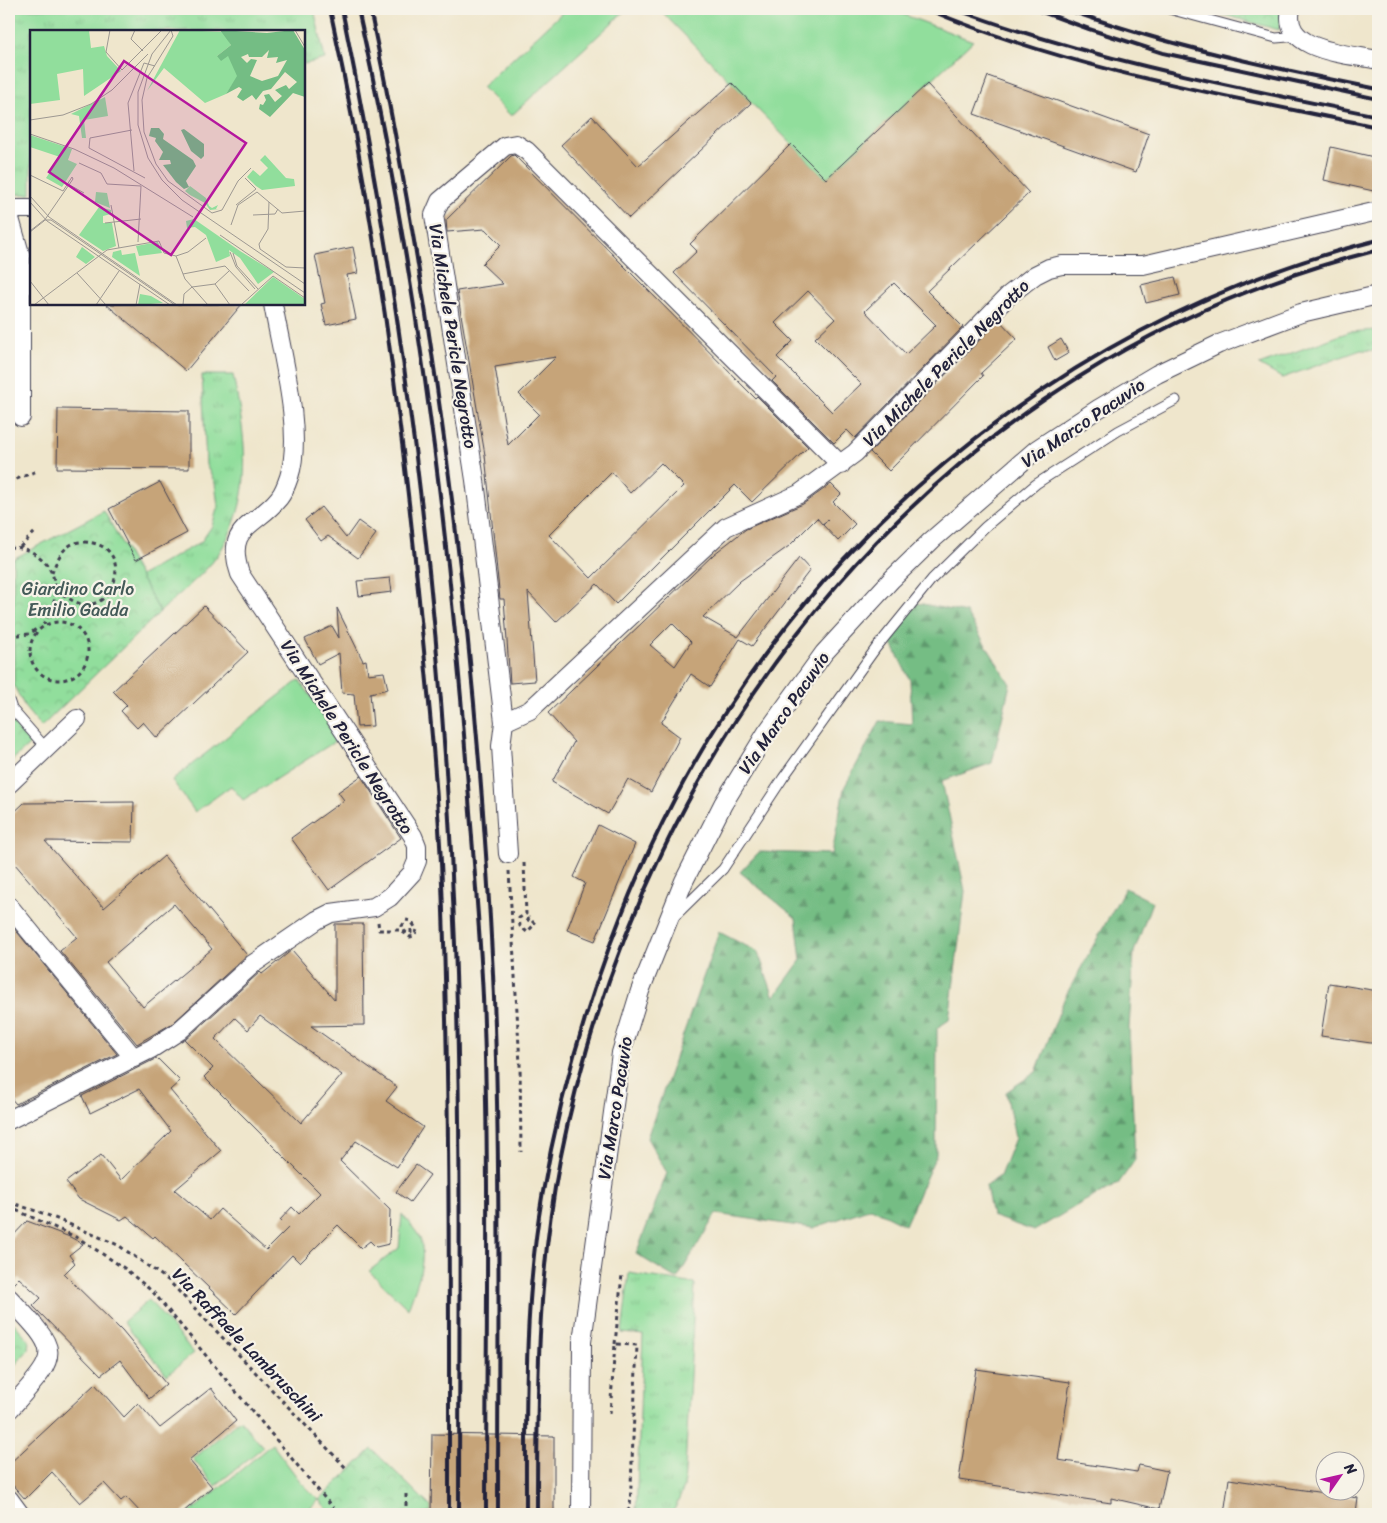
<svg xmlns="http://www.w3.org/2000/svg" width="1387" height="1523" viewBox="0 0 1387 1523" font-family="Sriracha,sans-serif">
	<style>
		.grass { fill: url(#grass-tufts); stroke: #5a806c }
		.forest { fill: url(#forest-firs); stroke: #4b7060 }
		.park { fill: url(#park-crowns); stroke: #5a806c }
		.garden { fill: #91de9c; stroke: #5a806c }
		.building { fill: #c6a479; fill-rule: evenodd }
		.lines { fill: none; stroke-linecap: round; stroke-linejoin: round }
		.lane-casing { stroke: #413f51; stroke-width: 11 }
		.street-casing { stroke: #413f51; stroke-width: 20 }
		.path { stroke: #413f51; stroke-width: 3; stroke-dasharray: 4 4; stroke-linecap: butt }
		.lane { stroke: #fff; stroke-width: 9 }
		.street { stroke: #fff; stroke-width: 18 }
		.rail { stroke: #22223b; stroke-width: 4 }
		.labels { text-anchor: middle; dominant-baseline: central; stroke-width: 4.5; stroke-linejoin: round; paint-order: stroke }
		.street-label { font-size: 18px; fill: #22223b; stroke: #f7f3e8 }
		.park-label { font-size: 18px; fill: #435a58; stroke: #f7f3e8 }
		.inset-road { fill: none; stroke: #9d9892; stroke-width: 1 }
		.view { fill: #b5179e; fill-opacity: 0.15; stroke: #b5179e; stroke-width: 2.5 }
		.inset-edge { fill: none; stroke: #22223b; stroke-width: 2.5 }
	</style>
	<defs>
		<pattern id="grass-tufts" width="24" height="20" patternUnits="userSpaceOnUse" patternTransform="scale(1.25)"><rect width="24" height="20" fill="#91de9c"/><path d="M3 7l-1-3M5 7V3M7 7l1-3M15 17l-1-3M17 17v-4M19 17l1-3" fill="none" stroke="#7dbe87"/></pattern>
		<pattern id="forest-firs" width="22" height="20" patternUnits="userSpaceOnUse" patternTransform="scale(1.25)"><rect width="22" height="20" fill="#74bd84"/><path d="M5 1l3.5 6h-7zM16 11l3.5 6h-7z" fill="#5f996d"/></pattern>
		<pattern id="park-crowns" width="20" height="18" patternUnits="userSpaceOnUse" patternTransform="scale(1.25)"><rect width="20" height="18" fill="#91de9c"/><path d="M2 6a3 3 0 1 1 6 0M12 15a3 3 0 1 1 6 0" fill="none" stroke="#7dbe87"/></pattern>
	</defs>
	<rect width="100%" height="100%" fill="#f7f3e8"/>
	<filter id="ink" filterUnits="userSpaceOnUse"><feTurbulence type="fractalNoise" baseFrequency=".02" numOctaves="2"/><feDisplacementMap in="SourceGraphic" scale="10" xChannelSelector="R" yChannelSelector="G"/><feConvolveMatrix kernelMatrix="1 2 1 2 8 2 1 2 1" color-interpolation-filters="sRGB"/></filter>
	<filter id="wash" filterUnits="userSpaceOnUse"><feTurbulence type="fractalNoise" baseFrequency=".0096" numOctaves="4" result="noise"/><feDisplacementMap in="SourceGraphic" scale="20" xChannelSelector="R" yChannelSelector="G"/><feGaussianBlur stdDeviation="1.12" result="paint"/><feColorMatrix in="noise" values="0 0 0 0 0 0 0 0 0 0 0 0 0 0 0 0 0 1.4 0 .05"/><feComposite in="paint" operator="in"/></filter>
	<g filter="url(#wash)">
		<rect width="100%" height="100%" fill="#efe6cc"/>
		<path class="grass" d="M9,9H314L325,59L304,64V31H31V194L9,195Z
			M1378,330V351L1361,350L1282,378L1259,365L1349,332Z
			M202,375H233C246,439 256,498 217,556C205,574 176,596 160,612L140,576L201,542L212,526L218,506L215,483L206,465Z
			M629,1273L695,1284L684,1488L675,1508L670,1514H636L643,1335L622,1333Z"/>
		<path class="forest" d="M918,603L966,613L1010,684L992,763L942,781L965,891L949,1020L937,1028L936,1155L905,1225L871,1208L813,1228L716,1214L677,1279L636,1254L667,1173L647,1138L719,932L758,952L774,997L801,960L796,918L740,872L759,852L832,854L844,788L880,721L912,724L910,680L889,638Z
			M1125,888L1152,902L1134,952L1129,1028L1135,1160L1118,1184L1083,1202L1034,1231L992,1216L986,1186L1000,1176L1015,1138L1006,1092L1036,1072L1065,997Z"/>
		<path class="park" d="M1203,9H1284L1279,30Z
			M104,511L160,612L41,727L26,709L14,686L13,559Z
			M9,718L30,744L9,763Z
			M9,1318L29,1340L28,1350L9,1372Z
			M372,1449L431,1507V1514H332L319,1500Z"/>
		<path class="garden" d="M566,9H627L511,116L482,87Z
			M659,9H889L973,41L826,179Z
			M299,680L342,737L243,800L231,786L195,812L172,780Z
			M402,1214C407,1221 415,1229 419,1236C429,1259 415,1288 408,1309L369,1271L399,1248Z
			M149,1300L194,1353L167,1375L123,1322Z
			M240,1420L263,1447L215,1486L193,1459Z
			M272,1444L300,1481L319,1500L303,1514H188Z"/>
		<g id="blocks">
			<path class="building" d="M988,76L1149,134L1136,172L974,114Z
				M732,83L751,103L629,218L561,145L592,116L638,166Z
				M927,84L1029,193L927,291L963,327L855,438L847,430L834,443L772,381L776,377L674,273L697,251L690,244L791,144L826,179ZM894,283L936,325L906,354L865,311ZM808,291L835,319L815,338L861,384L832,412L777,357L793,341L775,323Z
				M1331,147L1378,158V192L1324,180Z
				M514,155L755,398L757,396L808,447L752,502L735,485L616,604L597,584L556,622L528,592L535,681L510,683L504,599H500L485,455L457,291L503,284L482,264L501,245L485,229L447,232L446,220L511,156ZM556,357L519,394L539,414L508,445L495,367ZM661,463L684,486L591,578L549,535L612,472L630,493Z
				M353,247L358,273L347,275L356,319L326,325L321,304L325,303L315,255Z
				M1175,277L1180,295L1146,303L1141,285Z
				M106,304H242L186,371Z
				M999,320L1017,339L981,373L983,376L889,471L870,452Z
				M1061,339L1069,353L1055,361L1048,347Z
				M58,409L189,411V469L57,468Z
				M160,482L187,533L136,560L109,509Z
				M831,484L841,494L833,502L855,524L838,541L823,525L828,520L822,524L817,518L789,546L740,581L703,617L738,637L799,558L810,570L752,646L740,639L710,687L691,674L661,723L680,737L651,792L628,779L608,814L552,782L574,742L548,713L714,554L746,529L803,504ZM672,623L691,642L675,666L650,645Z
				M321,507L346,538L358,521L376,534L358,558L328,536L321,541L305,520Z
				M390,578L392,592L359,596L357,581Z
				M204,606L248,652L157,738L143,722L137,728L121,711L127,705L113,691Z
				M337,608L363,661L366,660L368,674L384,672L388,689L370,693L373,726L357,727L354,694L342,693L339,653L318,664L305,639L332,626L339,638Z
				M361,776L401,838L329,890L291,838L344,800L338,792Z
				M134,802L133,842L45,841L104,908L164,856L247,955L173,1023L137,1044L60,951L77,937L9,857V817L24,803ZM174,904L212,949L143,1007L106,962Z
				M598,825L635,844L595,941L567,930L585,883L574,877Z
				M9,922L117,1054L16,1104L9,1096Z
				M335,924H363L364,1025L311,1026L397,1087L386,1101L423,1127L397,1167L356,1141L340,1161L390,1210L389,1244L376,1247L370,1241L361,1248L338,1225L300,1263L292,1255L236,1314L155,1236L153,1238L127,1216L121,1220L79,1199L66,1182L101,1155L121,1180L171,1131L139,1089L90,1113L82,1096L157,1058L180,1081L170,1090L221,1151L175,1190L210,1220L220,1209L266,1250L288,1228L280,1220L292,1207L299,1214L320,1193L204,1077L213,1068L185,1040L260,972L262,974L292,950L335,1000ZM260,1016L342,1075L301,1123L215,1039L235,1018L248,1030Z
				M1329,983L1378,991V1044L1321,1036Z
				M416,1165L430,1175L410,1202L396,1192Z
				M27,1221L70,1237L83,1244L69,1255L75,1263L64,1274L122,1331L166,1384L149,1399L120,1360L101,1375L33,1306L41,1298L19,1278L9,1288V1240Z
				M976,1369L1070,1382L1058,1460L1137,1472L1139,1465L1167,1471L1159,1509L1111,1498V1503L959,1480Z
				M95,1384L124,1417L138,1403L160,1428L211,1388L236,1421L189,1460L212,1487L181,1514H142L126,1497L121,1501L104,1483L80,1503L52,1472L25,1499L9,1481V1464Z
				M432,1434L554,1436V1514H431Z
				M1229,1479L1358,1498L1356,1514H1224Z"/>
		</g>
	</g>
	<g filter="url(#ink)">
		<use href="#blocks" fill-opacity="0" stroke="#413f51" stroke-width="1"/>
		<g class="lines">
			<g class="lane-casing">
				<path id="lane" d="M1169,9L1276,38L1288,37L1295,33
					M9,700L12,709L46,748
					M673,918L723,869L783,778L876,648L932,579L985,527L1036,484L1118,431L1176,400"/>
			</g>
			<g class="street-casing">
				<path id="street" d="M1291,9C1281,52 1350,54 1378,60
					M9,209H31
					M9,215L21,257V417
					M504,722L530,710L726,527L799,494L855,453L1009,295L1035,275L1049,268L1062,265H1143L1378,211
					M9,784L77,719
					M508,854L501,746L504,722L475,480L434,215L440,201L505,146L516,144L527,151L841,465
					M9,906L134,1058
					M9,1120L151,1049L179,1031L253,964L317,920L331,913L374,907L390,897L412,873L417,861V846L413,836L240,574C224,525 256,527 279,498C284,492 287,483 289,477C304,433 281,351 273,304
					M9,1298C63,1355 60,1352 9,1410
					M9,1499L20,1514
					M581,1514L582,1342L621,1053L640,991L684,881L723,804L767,732L824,653L892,579L932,540L1037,449L1098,409L1157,374L1219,344L1301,313L1378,295"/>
			</g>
			<path class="path" d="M9,482L37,471
				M9,547C52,547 69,592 43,624
				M20,547L35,532
				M52,573C57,559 64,543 81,542C147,540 108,645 56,587
				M30 651a29 29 0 1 1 58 0a29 29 0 1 1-58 0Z
				M9,636L29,634L38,628
				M524,863L526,914L519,918L520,926L527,932L535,924L529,918L527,922
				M509,871L520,1064L521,1152
				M378,922L379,930H400L410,937L414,936L417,930L411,921L406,920L402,926L405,932L411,933V929
				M9,1202L45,1214L118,1245L168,1280L347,1469
				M9,1207L78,1238L124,1268L153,1292L338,1514
				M615,1344L622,1274
				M610,1414L615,1344L637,1345L630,1508L625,1514
				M406,1514V1490"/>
			<use href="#lane" class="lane"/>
			<use href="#street" class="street"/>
			<path class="rail" d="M330,9C373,207 401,408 420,610C429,701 438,792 442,883C450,1093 449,1304 449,1514
				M342,9C405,316 444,630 455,944C462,1134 459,1324 459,1514
				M358,9C416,268 450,534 469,799C474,865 480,931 483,997C490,1169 486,1342 486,1514
				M370,9C437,326 477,650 493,974C501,1154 498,1334 498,1514
				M927,9C1070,70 1226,96 1378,127
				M955,9C1092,60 1235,87 1378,116
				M1034,9L1089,29L1163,53L1378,99
				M1066,9C1167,46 1273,68 1378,89
				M526,1514C526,1408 524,1302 542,1197C571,1029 634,851 728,708C876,479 1114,306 1378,240
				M537,1514C537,1395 537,1277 560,1160C645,730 943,358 1378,250"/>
		</g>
	</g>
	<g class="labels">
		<g class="street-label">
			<text transform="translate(453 336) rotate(81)">Via Michele Pericle Negrotto</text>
			<text transform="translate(946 363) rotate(-45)">Via Michele Pericle Negrotto</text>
			<text transform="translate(1083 423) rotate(-34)">Via Marco Pacuvio</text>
			<text transform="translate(784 713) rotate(-55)">Via Marco Pacuvio</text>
			<text transform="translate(347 737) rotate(57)">Via Michele Pericle Negrotto</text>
			<text transform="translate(615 1108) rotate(-81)">Via Marco Pacuvio</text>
			<text transform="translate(247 1345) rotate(46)">Via Raffaele Lambruschini</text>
		</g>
		<g class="park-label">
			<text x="78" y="589">Giardino Carlo<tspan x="78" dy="21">Emilio Gadda</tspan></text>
		</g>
	</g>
	<g transform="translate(30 30)">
		<rect width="275" height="275" fill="#efe6cc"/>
		<path d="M150,0L194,2L201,15L187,26L198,25L208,46L196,64L175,73L134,38L117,61ZM0,105L42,119L38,130L47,134L32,157L16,148L30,127L0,117ZM160,156L176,168L179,176L182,178L188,175L186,179H189L180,180L175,173L160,165L155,161Z" fill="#91de9c"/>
		<path d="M190,0L237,3L263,0L275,20V67L263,63L240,87L229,79L230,74L233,75L236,70L234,65L239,64L245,72L252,66L245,60L256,55L259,59L267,52L255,42L241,59L233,61L226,70L222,65L213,71L207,67L212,59L209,57L196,64L207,46L198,26L191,31L187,26L201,15ZM239,20L237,28L248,27L246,33L257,30L248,46L232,51L220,46L227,30L221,29L217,33L211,27L218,24L219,27H232ZM121,98H129L134,104L133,109L163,130L166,136L156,151L159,157L154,159L146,152L133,135L141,134L140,130H129L133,122L125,111L126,108L119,106ZM154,99L174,114V126L171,129L161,121L151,100Z" fill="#74bd84" fill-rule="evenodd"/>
		<path d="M0,0H59L61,18L74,16L77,26L91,41L54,66L53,39L27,44L30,70L0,74ZM235,125L256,148L264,149L265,156L232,160L226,156L217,147L223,140L230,146L238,138L230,130ZM66,162L77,163L80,178L65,172ZM69,177L81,180V184L73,186V193H82L86,216L73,221L49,205ZM164,189L210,221L244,242L228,254L210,228L199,220L200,226L186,232L176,205L165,197L157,198L156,191ZM128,212L132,223L109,226L106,216ZM52,217L65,227L56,234L46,227ZM91,220L92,225L105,223L110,246L82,227L83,222ZM243,247L275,269V275H214ZM110,264L121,266L133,273L108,275Z" fill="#91de9c"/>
		<path d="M75,67L78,86L54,90L56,108H52L49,86L41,84Z" fill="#91de9c"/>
		<path class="inset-road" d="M80,0L76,22L92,40L132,0M105,0L101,9L113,21M141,0L143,6L117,48L112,70L114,102L126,134L138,151L182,183L192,180L208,151L221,138M141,0L122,24L108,62V95L118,128L132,150L152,170L275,254M265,0L275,17M0,90L33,85L61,74L82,60L118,24M102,100L60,108L59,118L115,148M0,104L44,119L84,138L163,187M49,133L71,143L77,154L111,156L108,212M104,141L98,73L114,33L125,36M0,145L33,161M215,148L226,159M38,154L54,163M0,166L19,187L147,275M0,172L17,191L140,275M239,172L238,199L229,214L230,219L256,237L275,238M81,175L89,218M206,175L226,159M223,185L245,184L248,179M75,193L111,189M201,195L208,175L227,162L252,183L275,181M0,201L14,190H21L145,275M0,202L14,191L43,149L42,147L33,161M190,205L275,263M200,222L206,237L225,259M203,223L207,236L228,259M146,226L155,249L178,275M47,243L76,275M153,244L195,236L219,261M0,251L19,275M185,254L200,275M162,257L185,254L199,241M4,275L77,220L129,211L134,223L146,226L158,222L176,208M66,275L89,241M106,275L110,254M153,275L154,264L162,257M211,275L243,246L275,268"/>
		<path class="view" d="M94,31L216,113L141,225L19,142Z"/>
		<rect width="275" height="275" class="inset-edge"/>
	</g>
	<rect width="1387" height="1523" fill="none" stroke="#f7f3e8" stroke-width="30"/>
	<g transform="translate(1340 1476) rotate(56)"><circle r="24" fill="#f7f3e8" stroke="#a29fa3"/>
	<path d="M0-4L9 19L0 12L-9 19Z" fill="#b5179e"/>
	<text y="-8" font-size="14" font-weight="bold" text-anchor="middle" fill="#22223b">N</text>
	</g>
</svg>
